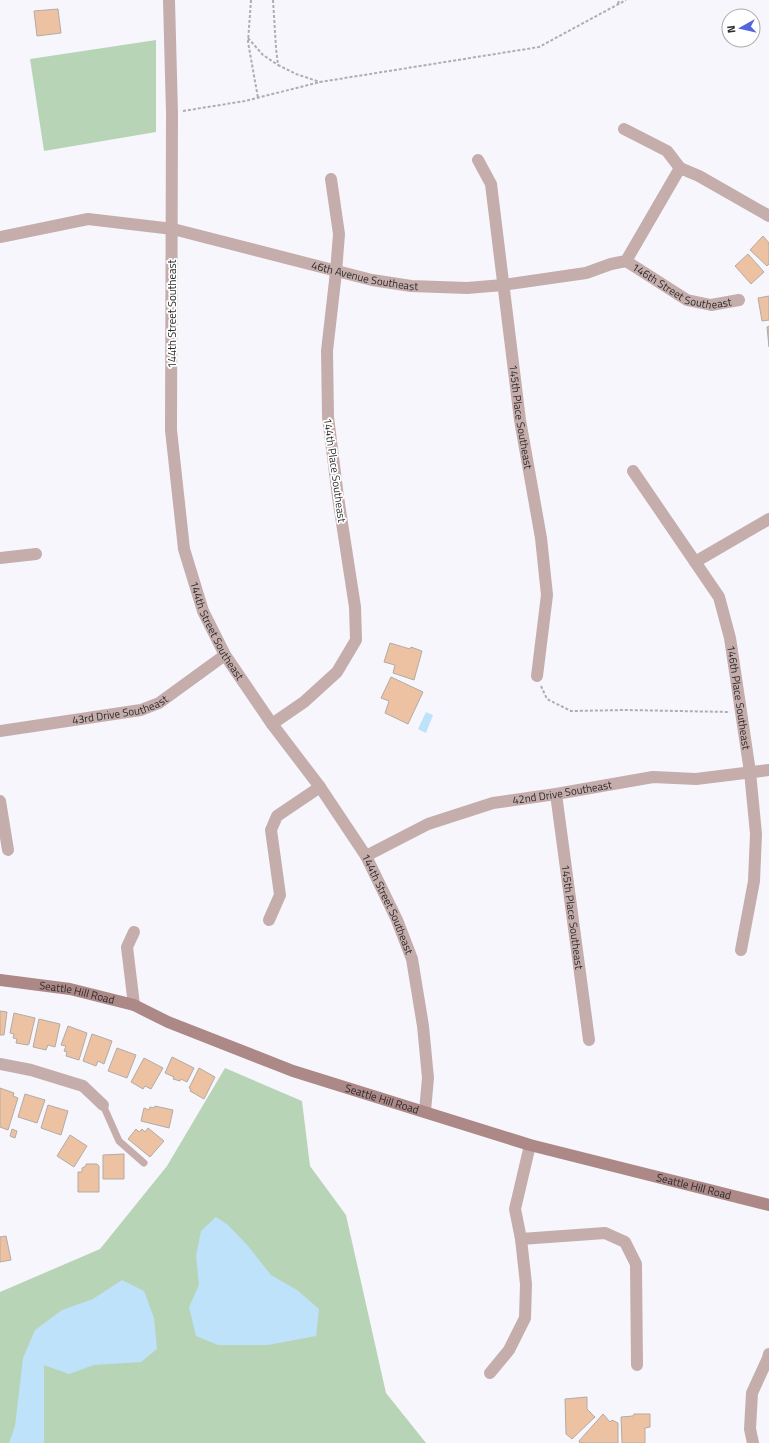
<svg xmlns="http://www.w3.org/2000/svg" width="769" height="1443" viewBox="0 0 769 1443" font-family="'Titillium Web',sans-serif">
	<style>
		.green { fill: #b8d4b6 }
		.water { fill: #bde2fa }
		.building { fill: #edc2a3; stroke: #b1aba6 }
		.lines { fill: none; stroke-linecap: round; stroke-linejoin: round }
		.path { stroke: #afadb3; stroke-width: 2; stroke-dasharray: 3 2; stroke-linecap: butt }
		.service { stroke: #c5adab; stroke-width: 7 }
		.minor { stroke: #c5adab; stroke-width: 12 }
		.secondary { stroke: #ac8886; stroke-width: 12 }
		.labels { text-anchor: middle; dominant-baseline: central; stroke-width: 3.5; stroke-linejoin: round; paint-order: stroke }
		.street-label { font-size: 11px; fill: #2c2b2e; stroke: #fff }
	</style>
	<rect width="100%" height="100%" fill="#f8f6fd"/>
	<path class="green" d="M156,40V132L44,151L30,59Z
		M225,1068L302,1101L310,1166L346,1215L386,1393L426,1443H0V1292L100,1249L167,1166Z"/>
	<path class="water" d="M426,712L433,715L426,733L418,729Z
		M216,1217L228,1225L248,1246L271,1275L297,1290L319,1309L316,1336L268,1345H218L196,1336L189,1307L199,1285L196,1256L201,1231Z
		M122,1280L144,1291L154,1318L157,1349L141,1362L94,1365L69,1374L44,1365V1443H9L15,1426L23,1358L35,1330L62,1310L93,1299Z"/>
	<path class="building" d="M58,9L61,33L37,36L34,11Z
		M763,236L769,243V264L767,266L750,250Z
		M748,254L764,272L751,284L735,266Z
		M769,296V320L762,321L758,298Z
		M769,326V347L767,327Z
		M390,643L410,649L411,647L422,651L414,680L393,673L395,665L384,662Z
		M391,677L423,692L408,724L385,713L389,701L381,698Z
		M0,1011L7,1012L4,1035H0Z
		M14,1013L35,1018L29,1044H28V1045L16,1043L17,1039L13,1038L14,1034L10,1033Z
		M39,1019L60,1024L55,1047L48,1045L46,1050L33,1047Z
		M68,1026L87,1033L79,1060L66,1056L67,1052L64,1051L66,1046L61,1045Z
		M92,1034L112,1041L104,1064L98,1061L96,1066L83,1061Z
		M117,1048L136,1055L127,1078L108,1071Z
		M172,1057L194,1068L187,1082L181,1079L180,1081L173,1079L174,1077L165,1073Z
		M144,1058L163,1068L151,1089L145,1086L143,1089L131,1082Z
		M199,1068L215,1077L204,1099L190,1091L191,1089L189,1088Z
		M0,1088L14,1093L13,1096L18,1098L8,1130L0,1127Z
		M25,1094L45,1100L37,1123L18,1117Z
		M48,1105L68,1111L61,1135L41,1128Z
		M155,1106L173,1110L169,1128L141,1121L144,1108L149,1110L150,1107L154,1108Z
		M148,1128L164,1141L150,1157L128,1139L136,1129L139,1132L142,1129L145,1132Z
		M12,1129L17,1131L15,1138L10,1136Z
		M70,1135L87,1146L74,1167L57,1156Z
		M124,1154V1179H103V1155Z
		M86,1164H97L99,1166V1192H78V1172H82V1168L86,1166Z
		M6,1236L11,1260L0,1262V1237Z
		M587,1397V1409L595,1417L572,1439L566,1434L565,1399Z
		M603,1414L610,1422L612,1420L618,1423V1443H580L579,1441Z
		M634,1414H650V1427L645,1428V1443H622L621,1417L633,1416Z"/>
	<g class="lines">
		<path class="path" d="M251,0L248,42L258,98
			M273,0L276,48L278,65L296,74L320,82
			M618,4L619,0
			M248,38L263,55L278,65
			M183,111L245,101L320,82L539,47L626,0
			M541,686L547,699L571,711L626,710L730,712"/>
		<path class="service" d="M103,1105L119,1141L144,1163"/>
		<g class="minor">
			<path id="s1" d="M169,0L172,113L171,430L184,549L203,611L225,655L272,724L320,787L366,856L397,920L412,959L423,1026L428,1078L425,1111"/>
			<path d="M624,129L667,151L680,168"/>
			<path id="s2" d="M478,160L491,184L520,420L541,538L547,595L537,676"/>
			<path d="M680,168L699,176L769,216"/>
			<path id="s3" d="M0,237L88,219L173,229L372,280L411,286L467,288L503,285L586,273L611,264L626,261L680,168"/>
			<path id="s4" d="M626,261L687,300L711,305L739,300"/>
			<path id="s5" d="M633,471L719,597L730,638L750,772L756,834L754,881L741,950"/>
			<path d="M0,558L36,554"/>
			<path d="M695,562L769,519"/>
			<path d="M272,724L304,702L337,672L356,640L355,607L338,497L328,417L327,351L336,272L339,234L331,179"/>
			<path id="s6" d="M0,731L141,710L159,703L225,655"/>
			<path id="s7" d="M556,794L589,1040"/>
			<path d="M0,801L8,850"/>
			<path id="s8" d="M366,856L428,824L493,803L556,794L653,777L696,779L769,770"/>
			<path d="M269,920L280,895L271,830L277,816L320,787"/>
			<path d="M134,932L127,947L134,1005"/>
			<path d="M0,1064L31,1070L83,1086L103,1105"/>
			<path d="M521,1239L605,1233L625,1242L636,1264L637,1365"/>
			<path d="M490,1373L509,1350L525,1318L526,1284L521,1239L515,1209L530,1145"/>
			<path d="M753,1443L750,1429L752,1393L768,1358L769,1354"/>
		</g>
		<path class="secondary" id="s9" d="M0,980L70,989L134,1005L168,1022L293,1071L530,1145L769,1205"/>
	</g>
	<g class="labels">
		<g class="street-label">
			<text stroke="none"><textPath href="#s3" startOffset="373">46th Avenue Southeast</textPath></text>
			<text stroke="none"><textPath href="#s4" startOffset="63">146th Street Southeast</textPath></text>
			<text transform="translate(172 314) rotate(-90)">144th Street Southeast</text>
			<text stroke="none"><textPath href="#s2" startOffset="262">145th Place Southeast</textPath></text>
			<text transform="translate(335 470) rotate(82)">144th Place Southeast</text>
			<text stroke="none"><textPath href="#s1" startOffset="638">144th Street Southeast</textPath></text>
			<text stroke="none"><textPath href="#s5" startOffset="255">146th Place Southeast</textPath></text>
			<text stroke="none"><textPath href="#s6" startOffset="122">43rd Drive Southeast</textPath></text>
			<text stroke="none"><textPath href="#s8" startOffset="208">42nd Drive Southeast</textPath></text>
			<text stroke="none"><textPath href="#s1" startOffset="962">144th Street Southeast</textPath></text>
			<text stroke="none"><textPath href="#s7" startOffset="124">145th Place Southeast</textPath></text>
			<text stroke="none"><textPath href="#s9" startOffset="78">Seattle Hill Road</textPath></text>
			<text stroke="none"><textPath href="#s9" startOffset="402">Seattle Hill Road</textPath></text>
			<text stroke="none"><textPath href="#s9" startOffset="726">Seattle Hill Road</textPath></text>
		</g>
	</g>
	<g transform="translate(741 28) rotate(262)"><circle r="19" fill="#ffffff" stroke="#abaaab"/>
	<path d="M0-3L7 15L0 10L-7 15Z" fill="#5566dd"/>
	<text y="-6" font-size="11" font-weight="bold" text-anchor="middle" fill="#2c2b2e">N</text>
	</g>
</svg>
